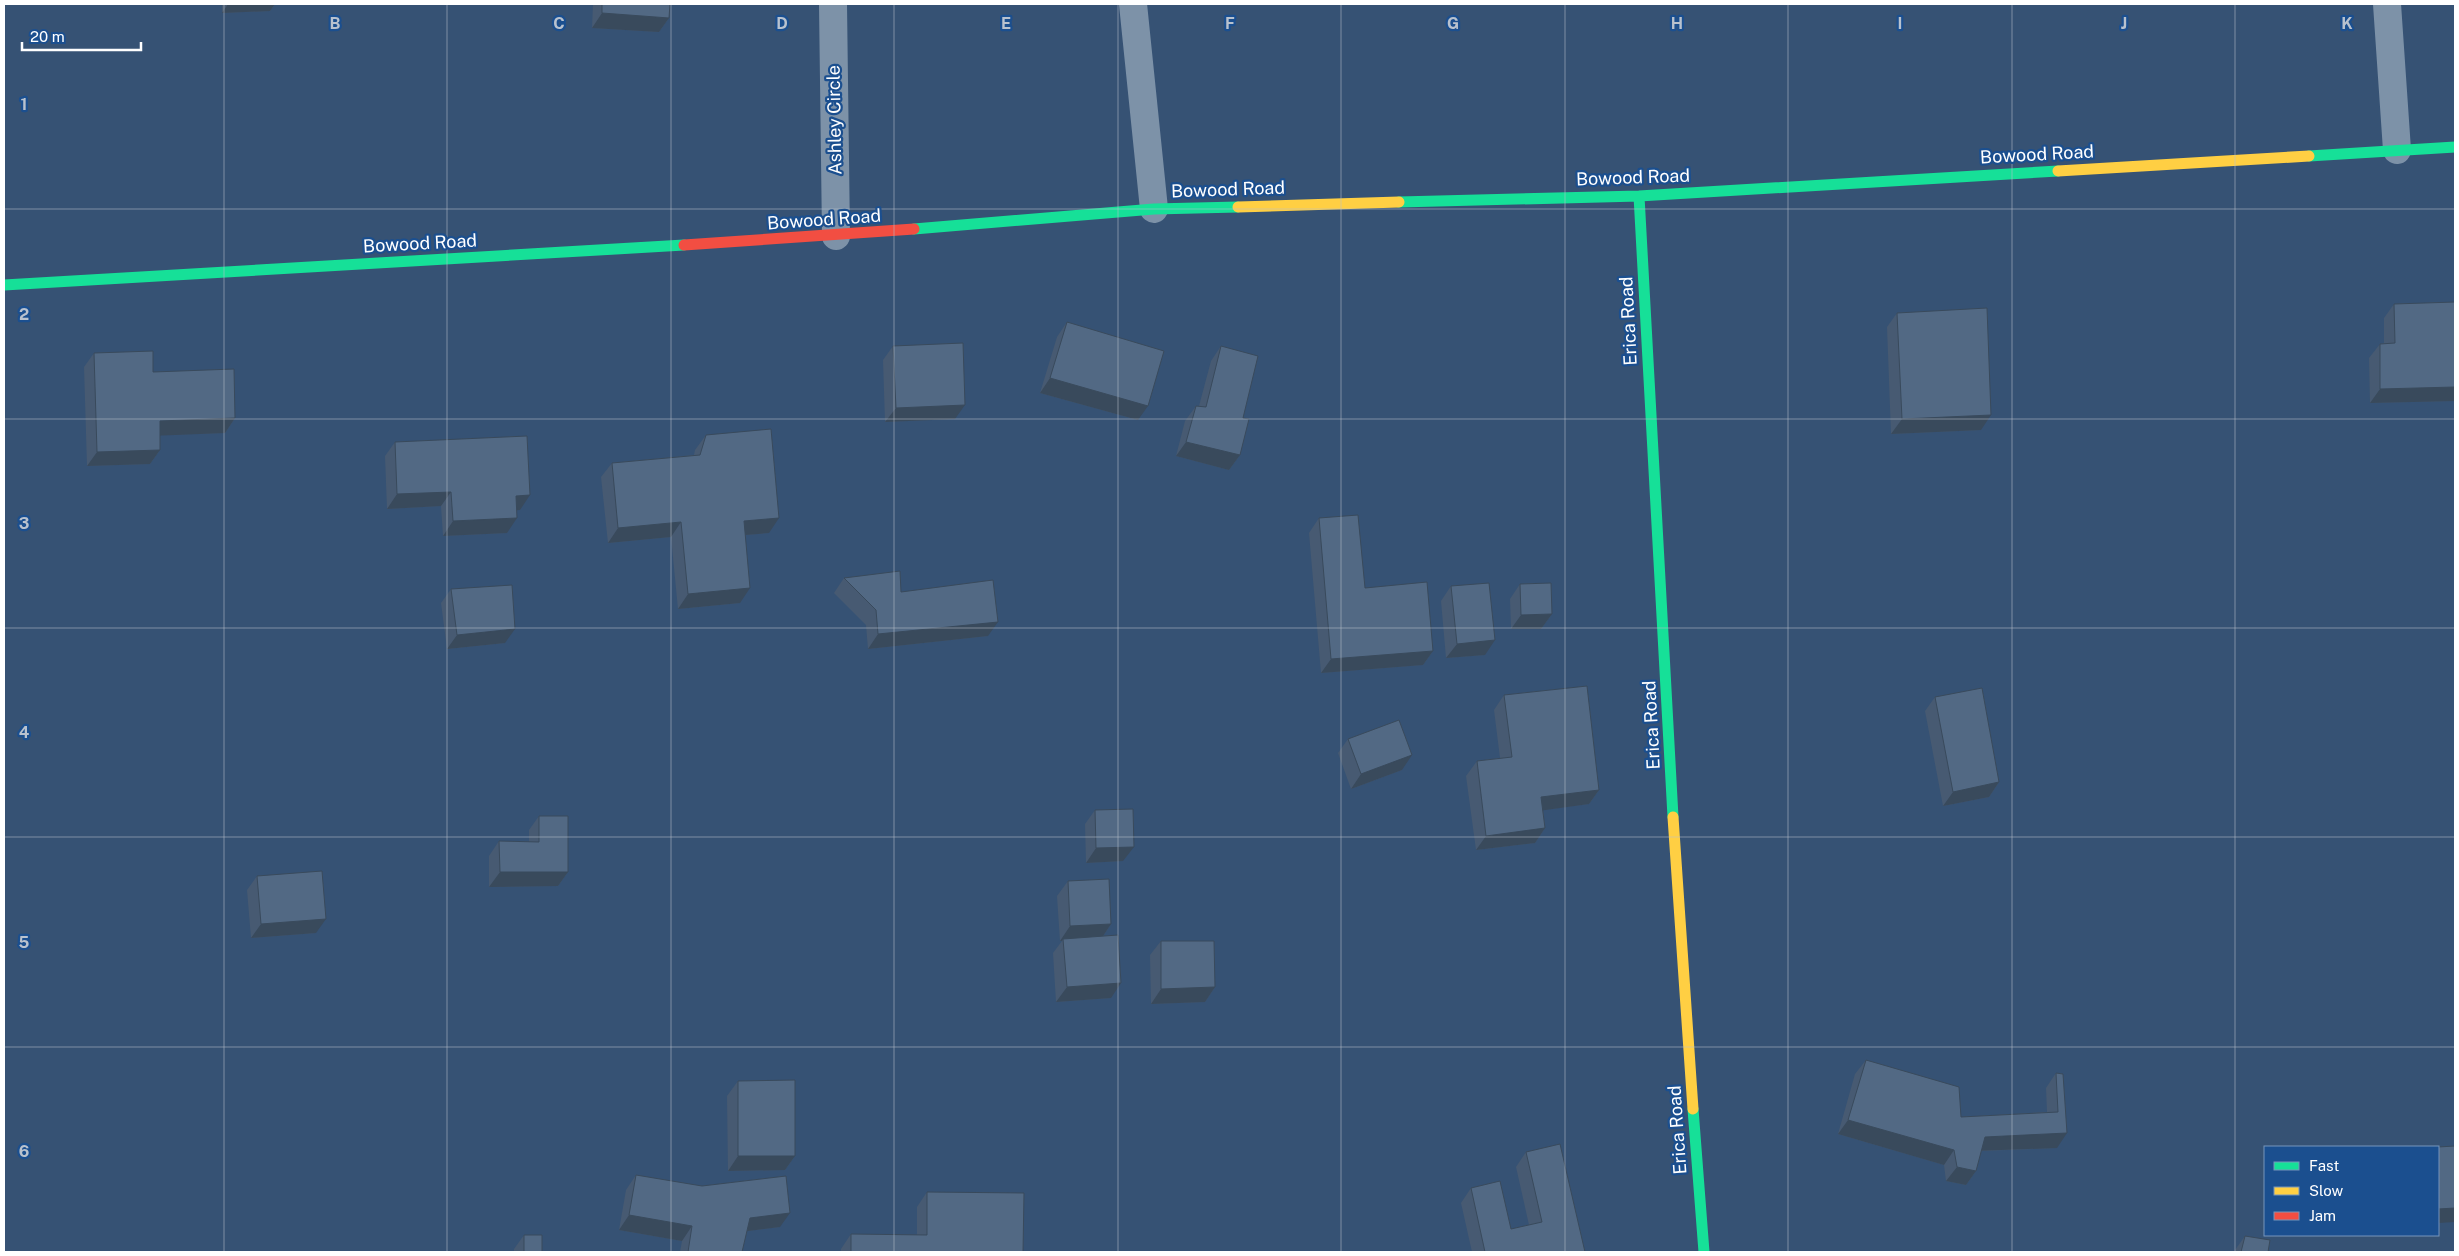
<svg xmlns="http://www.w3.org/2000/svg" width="2459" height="1256" viewBox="0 0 2459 1256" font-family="'Public Sans',sans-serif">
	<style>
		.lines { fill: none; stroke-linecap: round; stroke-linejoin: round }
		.street { stroke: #7d92a8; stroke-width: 28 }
		.fast { stroke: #16e098; stroke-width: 11 }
		.slow { stroke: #ffcf43; stroke-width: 11 }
		.jam { stroke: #f24e42; stroke-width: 11 }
		.wall { fill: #475a72 }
		.shaded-wall { fill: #394a5c }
		.building { fill: #526984; stroke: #394a5c }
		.grid { fill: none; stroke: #b9c2ce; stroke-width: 1; stroke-opacity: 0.55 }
		.labels { text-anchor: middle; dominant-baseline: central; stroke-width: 4.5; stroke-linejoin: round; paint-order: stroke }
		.street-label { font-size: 18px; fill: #fff; stroke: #1b4f8f }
		.grid-label { font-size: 16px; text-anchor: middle; font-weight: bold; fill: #b9c2ce; stroke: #1b4f8f; stroke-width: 4.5; stroke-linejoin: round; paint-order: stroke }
	</style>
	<rect width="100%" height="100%" fill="#365274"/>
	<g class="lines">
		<path class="street" d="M833,4L836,236
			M1133,4L1154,209
			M2387,4L2397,150"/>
		<path class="fast" d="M2309,156L2455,147
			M1639,196L1673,817
			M1399,202L1639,196L2058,171
			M914,229L1154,209L1238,207
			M4,285L684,245
			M1693,1109L1704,1252"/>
		<path class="slow" d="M2058,171L2309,156
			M1238,207L1399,202
			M1673,817L1693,1109"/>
		<path class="jam" d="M684,245L914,229"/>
	</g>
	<path class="wall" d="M222,4H275L270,11L222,13Z
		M593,4H670L669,18L659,32L592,28Z
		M2455,302V401L2370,403L2369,358L2380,344L2384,343V318L2394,304Z
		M1897,313L1981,430L1891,434L1887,327Z
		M1067,322L1138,420L1040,393L1057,337Z
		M893,346L955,419L885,422L883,360Z
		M1221,346L1243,418L1240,455L1229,470L1176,456L1185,421L1196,406H1199L1211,361Z
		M94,353L153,372L235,418L225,433L160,435V450L150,464L87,466L84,367Z
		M706,435L769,533L745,535L740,603L678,609L671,537L608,543L601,477L612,463L694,455L695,450Z
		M395,442L520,510H517L507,533L443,536L441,506L387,509L385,456Z
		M1319,518L1365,588L1433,651L1423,665L1321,673L1309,533Z
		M844,578L901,592L988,636L868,649L866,625L834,593Z
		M1520,584L1552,614L1541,629H1511L1510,599Z
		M1451,586L1485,655L1446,658L1441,601Z
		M451,589L505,643L447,649L441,603Z
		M1504,695L1599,790L1589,804L1543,810L1545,828L1535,843L1476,850L1466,776L1477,761L1500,758L1494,710Z
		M1935,697L1999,782L1989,797L1943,806L1925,711Z
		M1348,739L1402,770L1351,789L1338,753Z
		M1095,810L1123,861L1086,863L1085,824Z
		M539,816L568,872L558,886L489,887V856L499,841L529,842V830Z
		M257,876L316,933L251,938L247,890Z
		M1068,881L1111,924L1103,936L1111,998L1056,1002L1053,953L1062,941H1060L1057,896Z
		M1161,941L1215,987L1205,1002L1151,1004L1150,955Z
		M1866,1060L1961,1117L2047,1112L2046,1088L2056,1073L2063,1074L2057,1148L1981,1151L1976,1171L1966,1185L1946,1181L1944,1165L1838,1134L1855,1074Z
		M738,1081L795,1156L785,1170L728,1171L727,1096Z
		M1526,1152L1585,1252H1472L1461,1203L1471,1188L1511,1229L1529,1225L1516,1167Z
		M636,1175L780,1227L746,1231L742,1252H680L682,1241L619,1230L626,1190Z
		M927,1192L1023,1252H841V1249L851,1234L917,1235V1207Z
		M524,1235L542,1252H514V1249Z
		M2245,1236L2268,1252H2234L2235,1250Z"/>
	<path class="shaded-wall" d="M228,4H275L270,11L222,13Z
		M602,13L669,18L659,32L592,28Z
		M1050,378L1148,406L1138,420L1040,393Z
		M2455,387V401L2370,403L2380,389Z
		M965,405L955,419L885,422L896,408Z
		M1991,415L1981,430L1891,434L1902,419Z
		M235,418L225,433L150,436L160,421Z
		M1186,442L1240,455L1229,470L1176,456Z
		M160,450L150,464L87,466L97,452Z
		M451,492L441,506L387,509L397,494Z
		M530,495L520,510L506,511L516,496Z
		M517,518L507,533L443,536L453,521Z
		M779,518L769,533L733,536L744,521Z
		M681,522L671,537L608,543L618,528Z
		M750,588L740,603L678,609L688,594Z
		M1552,614L1541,629H1511L1521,615Z
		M998,622L988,636L868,649L878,634Z
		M515,629L505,643L447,649L457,635Z
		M1495,640L1485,655L1446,658L1457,644Z
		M1433,651L1423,665L1321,673L1331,659Z
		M1412,755L1402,770L1351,789L1361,774Z
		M1999,782L1989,797L1943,806L1953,792Z
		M1599,790L1589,804L1531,812L1541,797Z
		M1545,828L1535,843L1476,850L1486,836Z
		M1134,847L1123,861L1086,863L1096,848Z
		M500,872H568L558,886L489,887Z
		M326,919L316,933L251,938L261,924Z
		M1111,924L1101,939H1063L1062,941H1060L1070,926Z
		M1121,983L1111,998L1056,1002L1067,987Z
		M1215,987L1205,1002L1151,1004L1161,989Z
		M1848,1120L1954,1150L1944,1165L1838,1134Z
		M2067,1133L2057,1148L1974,1151L1985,1137Z
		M738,1156H795L785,1170L728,1171Z
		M1957,1167L1976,1171L1966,1185L1946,1181Z
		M2455,1208V1222L2438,1223V1209Z
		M790,1213L780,1227L740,1232L750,1218Z
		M629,1215L692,1226L682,1241L619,1230Z"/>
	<path class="building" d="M602,4H670L669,18L602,13Z
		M2455,302V387L2380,389V344L2395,343L2394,304Z
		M1987,308L1991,415L1902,419L1897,313Z
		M1067,322L1164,351L1148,406L1050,378Z
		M963,343L965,405L896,408L893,346Z
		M1221,346L1258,356L1243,418L1249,419L1240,455L1186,442L1196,406L1206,407Z
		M153,351V372L234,369L235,418L160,421V450L97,452L94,353Z
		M771,429L779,518L744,521L750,588L688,594L681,522L618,528L612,463L700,455L706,435Z
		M527,436L530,495L516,496L517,518L453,521L451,492L397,494L395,442Z
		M1358,515L1365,588L1427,582L1433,651L1331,659L1319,518Z
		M900,571L901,592L993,580L998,622L878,634L876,610L844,578Z
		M1489,583L1495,640L1457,644L1451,586Z
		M1551,583L1552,614L1521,615L1520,584Z
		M512,585L515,629L457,635L451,589Z
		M1587,686L1599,790L1541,797L1545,828L1486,836L1477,761L1512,757L1504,695Z
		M1982,688L1999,782L1953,792L1935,697Z
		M1399,720L1412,755L1361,774L1348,739Z
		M1133,809L1134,847L1096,848L1095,810Z
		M539,816H568V872H500L499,841L539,842Z
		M322,871L326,919L261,924L257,876Z
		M1109,879L1111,924L1070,926L1068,881Z
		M1118,935L1121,983L1067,987L1063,939Z
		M1161,941H1214L1215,987L1161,989Z
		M1866,1060L1959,1087L1961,1117L2058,1112L2056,1073L2063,1074L2067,1133L1985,1137L1976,1171L1957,1167L1954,1150L1848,1120Z
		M795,1080V1156H738V1081Z
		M1560,1144L1585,1252H1485L1471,1188L1500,1181L1511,1229L1542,1222L1526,1152Z
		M2455,1146V1208L2438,1209V1147Z
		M636,1175L702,1186L786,1176L790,1213L750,1218L742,1252H688L692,1226L629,1215Z
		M927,1192L1024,1193L1023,1252H851V1234L927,1235Z
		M524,1235H542V1252H524Z
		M2245,1236L2270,1240L2268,1252H2241Z"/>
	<path class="grid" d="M224,4V1252M447,4V1252M671,4V1252M894,4V1252M1118,4V1252M1341,4V1252M1565,4V1252M1788,4V1252M2012,4V1252M2235,4V1252M4,209H2455M4,419H2455M4,628H2455M4,837H2455M4,1047H2455"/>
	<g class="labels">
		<g class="street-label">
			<text transform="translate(834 120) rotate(-91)">Ashley Circle</text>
			<text transform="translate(2037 154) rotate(-3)">Bowood Road</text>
			<text transform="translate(1633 177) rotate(-2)">Bowood Road</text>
			<text transform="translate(1228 189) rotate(-2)">Bowood Road</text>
			<text transform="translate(824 219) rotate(-4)">Bowood Road</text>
			<text transform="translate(420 243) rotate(-3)">Bowood Road</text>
			<text transform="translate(1628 321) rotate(-93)">Erica Road</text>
			<text transform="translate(1651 725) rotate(-93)">Erica Road</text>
			<text transform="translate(1677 1130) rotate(-94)">Erica Road</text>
		</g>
	</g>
	<g class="grid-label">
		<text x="335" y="29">B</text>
		<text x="559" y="29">C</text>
		<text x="782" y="29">D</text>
		<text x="1006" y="29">E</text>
		<text x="1230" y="29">F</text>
		<text x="1453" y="29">G</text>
		<text x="1677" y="29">H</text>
		<text x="1900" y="29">I</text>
		<text x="2124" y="29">J</text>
		<text x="2347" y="29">K</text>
		<text x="24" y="110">1</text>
		<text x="24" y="320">2</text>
		<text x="24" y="529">3</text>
		<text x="24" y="738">4</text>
		<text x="24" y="948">5</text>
		<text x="24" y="1157">6</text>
	</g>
	<rect width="2459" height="1256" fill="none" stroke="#ffffff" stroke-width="10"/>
	<rect x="2264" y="1146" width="175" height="90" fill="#1b4f8f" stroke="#7695bc"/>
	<rect x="2274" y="1162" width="25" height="8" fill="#16e098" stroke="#7695bc"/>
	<text x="2309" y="1171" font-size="15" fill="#ffffff">Fast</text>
	<rect x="2274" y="1187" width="25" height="8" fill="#ffcf43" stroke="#7695bc"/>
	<text x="2309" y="1196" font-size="15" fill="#ffffff">Slow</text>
	<rect x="2274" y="1212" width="25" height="8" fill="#f24e42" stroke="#7695bc"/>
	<text x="2309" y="1221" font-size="15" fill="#ffffff">Jam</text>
	<path d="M22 42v8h119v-8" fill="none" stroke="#ffffff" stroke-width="2.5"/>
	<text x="30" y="42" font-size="15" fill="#ffffff" stroke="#1b4f8f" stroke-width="4" paint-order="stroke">20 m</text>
</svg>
